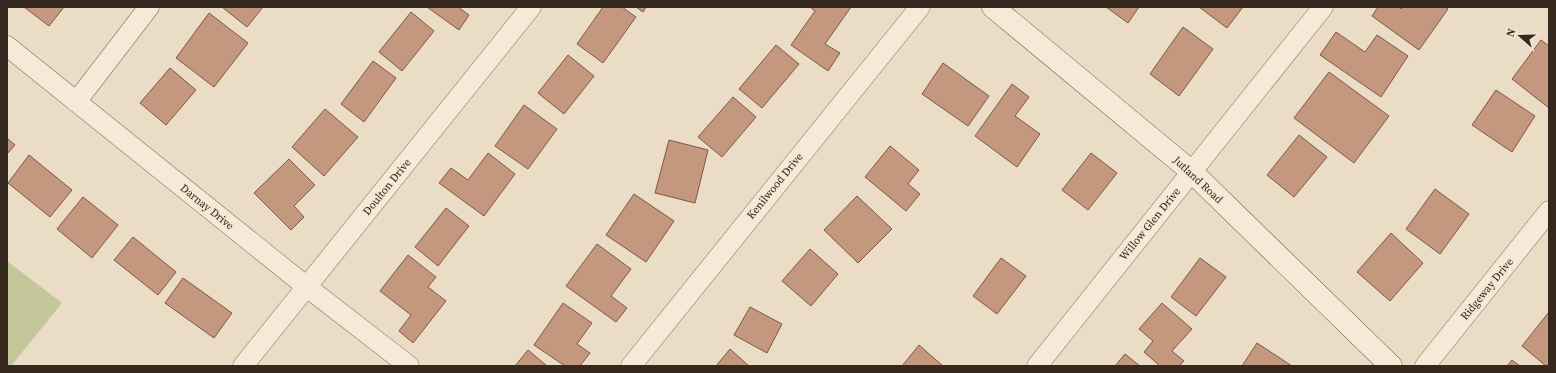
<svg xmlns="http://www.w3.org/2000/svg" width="1556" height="373" viewBox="0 0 1556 373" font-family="'Source Serif 4',serif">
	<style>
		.green { fill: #c4c79a }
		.building { fill: #c4977f; stroke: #805845 }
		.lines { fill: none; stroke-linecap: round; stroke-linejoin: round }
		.street-casing { stroke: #836f5d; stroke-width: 21 }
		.secondary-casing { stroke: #655040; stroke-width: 23 }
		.street { stroke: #f5ead8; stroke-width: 20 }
		.secondary { stroke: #f5ead8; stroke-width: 22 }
		.labels { text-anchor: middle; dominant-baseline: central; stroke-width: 3; stroke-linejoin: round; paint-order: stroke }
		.street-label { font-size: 11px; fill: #34281f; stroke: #f2e7d4 }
	</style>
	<rect width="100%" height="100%" fill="#eadcc5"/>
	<path class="green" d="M7,261L62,303L11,366H7Z"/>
	<path class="building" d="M24,7H64L49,26Z
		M222,7H263L247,27Z
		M427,7H458L469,15L459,30Z
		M603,7H622L636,17L603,63L577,44Z
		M636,7H646L643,12Z
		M810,7H851L825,44L840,53L828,71L791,45L815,11Z
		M1106,7H1139L1128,23Z
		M1199,7H1243L1227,28Z
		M1378,7H1399L1401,9L1402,7H1445L1448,9L1419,50L1372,16Z
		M411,12L434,31L402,71L379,52Z
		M209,13L248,43L214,87L176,58Z
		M1183,27L1213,49L1179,96L1150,74Z
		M1336,32L1365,52L1377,35L1408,56L1381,97L1320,55Z
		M1541,40L1549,46V108L1512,79Z
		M776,45L799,64L762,108L739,89Z
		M568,55L594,76L564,114L538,93Z
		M373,61L396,78L364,122L341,104Z
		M943,63L989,96L968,126L922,94Z
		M170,68L196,90L166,125L140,103Z
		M1329,72L1389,116L1354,163L1294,118Z
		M1012,84L1029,97L1015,116L1040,134L1017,167L975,136Z
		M1496,90L1535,116L1512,152L1472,125Z
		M733,97L756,117L722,157L698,137Z
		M524,105L557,129L528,169L495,146Z
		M325,109L358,137L324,176L292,147Z
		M1299,135L1327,157L1294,197L1267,175Z
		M7,138L15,145L7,154Z
		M669,140L708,150L695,203L655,193Z
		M890,146L919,170L908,184L920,194L906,211L865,177Z
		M488,153L515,174L484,216L439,183L451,168L468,180Z
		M1091,153L1117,173L1088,210L1062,190Z
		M29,155L72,190L50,217L8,183Z
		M289,159L315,185L294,206L304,217L291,230L254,193Z
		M1435,189L1469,214L1440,254L1406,229Z
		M634,194L674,221L646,262L606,235Z
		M857,196L892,229L858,263L824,230Z
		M83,197L118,225L92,258L57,229Z
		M446,208L469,226L438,266L415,247Z
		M1391,233L1423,263L1390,301L1357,272Z
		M133,237L176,272L158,295L114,260Z
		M597,244L631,269L611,296L627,308L616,322L566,286Z
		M810,249L838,274L811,306L782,281Z
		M408,255L436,277L428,287L446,301L413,343L399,331L411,315L380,291Z
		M1001,258L1026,276L997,314L973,296Z
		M1200,258L1226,277L1196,316L1171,297Z
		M183,278L232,313L214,338L165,303Z
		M563,303L592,323L577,344L590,353L580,366H565L534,345Z
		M1162,303L1192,329L1172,351L1184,361L1179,366H1160L1144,352L1153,341L1139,329Z
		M750,307L782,324L767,353L734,335Z
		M1549,312V365L1546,366L1522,346Z
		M1257,343L1292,366H1242Z
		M919,345L943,366H902Z
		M730,349L749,366H716Z
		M528,350L547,366H515Z
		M1125,354L1140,366H1115Z
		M1512,360L1520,366H1507Z"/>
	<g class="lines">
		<g class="street-casing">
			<path id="street" d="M7,46L307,287L409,366
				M76,102L149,7
				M243,366L531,7
				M631,366L920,7
				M1037,366L1323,7
				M1425,366L1549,211"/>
		</g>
		<g class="secondary-casing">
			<path id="secondary" d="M993,7L1192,172L1391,366"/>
		</g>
		<use href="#street" class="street"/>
		<use href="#secondary" class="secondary"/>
	</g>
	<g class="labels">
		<g class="street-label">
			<text transform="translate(1198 180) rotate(43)">Jutland Road</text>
			<text transform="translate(775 186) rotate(-51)">Kenilwood Drive</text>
			<text transform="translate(387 187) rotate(-51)">Doulton Drive</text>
			<text transform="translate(207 207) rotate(39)">Darnay Drive</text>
			<text transform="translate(1150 224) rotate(-51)">Willow Glen Drive</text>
			<text transform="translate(1487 289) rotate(-51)">Ridgeway Drive</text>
		</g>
	</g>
	<rect width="1556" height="373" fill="none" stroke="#34281f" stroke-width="16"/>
	<g transform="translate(1520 36) rotate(290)" stroke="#f2e7d4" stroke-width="3" paint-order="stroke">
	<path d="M0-3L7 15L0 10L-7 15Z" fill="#34281f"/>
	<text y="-6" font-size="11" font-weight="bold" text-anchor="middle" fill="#34281f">N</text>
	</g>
</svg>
